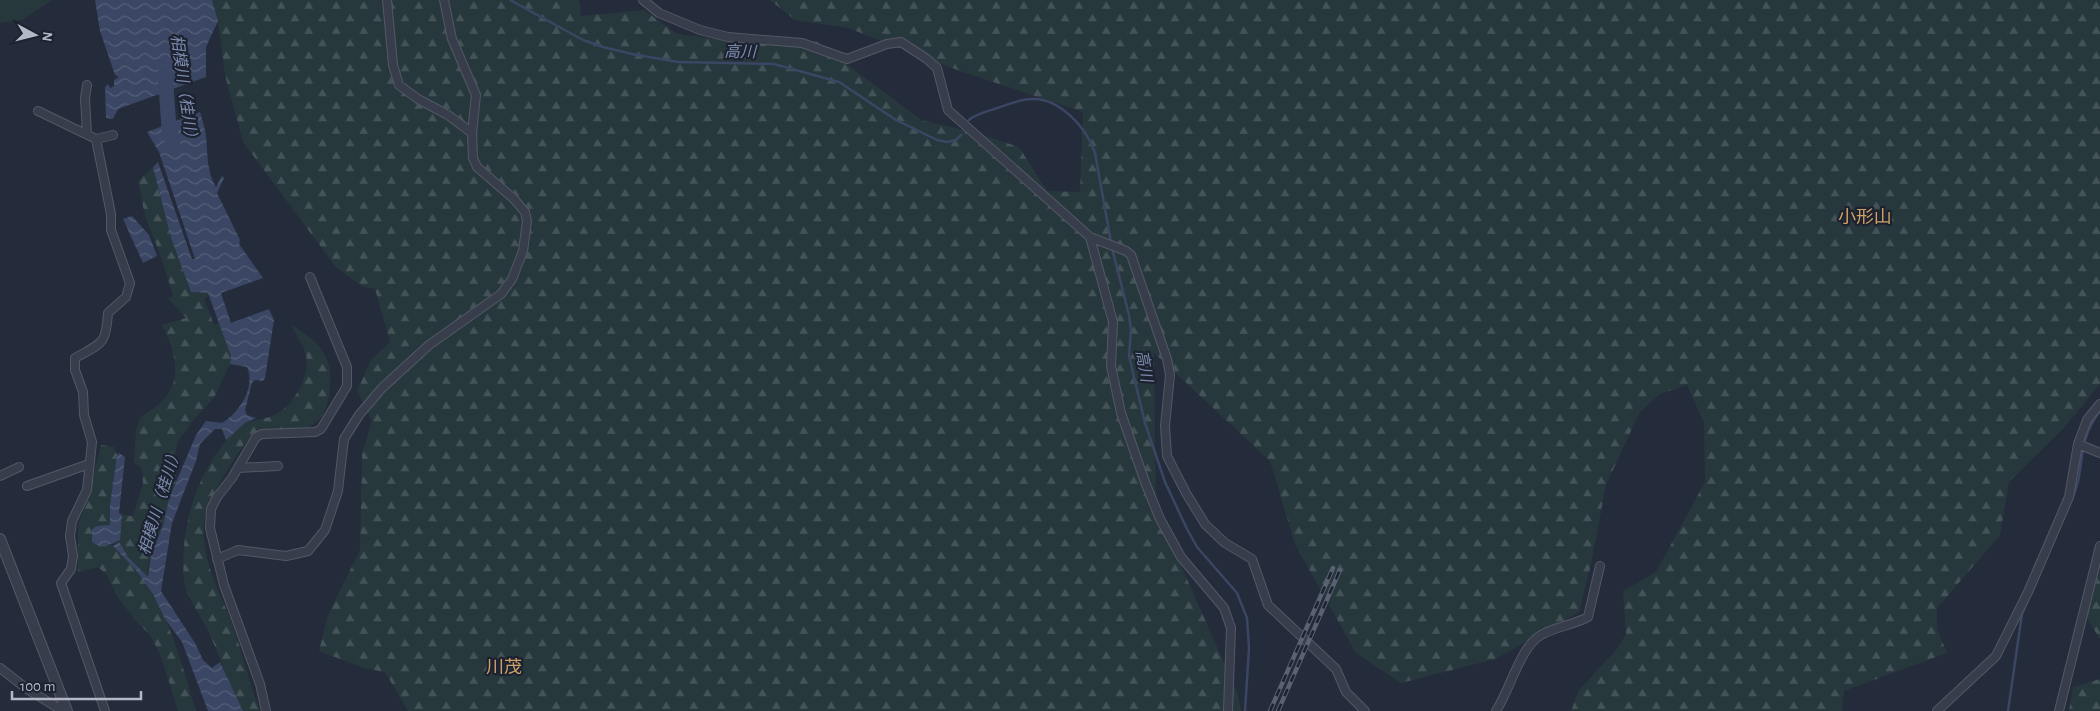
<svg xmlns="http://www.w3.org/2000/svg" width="2100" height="711" viewBox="0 0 2100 711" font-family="'Alegreya Sans','Noto Sans JP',sans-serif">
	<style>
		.forest { fill: url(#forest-firs) }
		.pitch { fill: #27383d }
		.water { fill: url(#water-waves) }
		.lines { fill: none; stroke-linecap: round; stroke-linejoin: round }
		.stream { stroke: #3a4663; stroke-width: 2.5 }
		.river { stroke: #3a4663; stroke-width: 15 }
		.minor-casing { stroke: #535866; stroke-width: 10 }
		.tertiary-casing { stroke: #535866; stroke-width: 12 }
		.minor { stroke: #383d4b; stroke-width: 8 }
		.tertiary { stroke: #383d4b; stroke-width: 10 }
		.rail-casing { stroke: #5a6172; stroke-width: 4.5 }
		.rail { stroke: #1d2230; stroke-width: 2.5; stroke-dasharray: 8; stroke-linecap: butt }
		.labels { text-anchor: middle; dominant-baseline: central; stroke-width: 4.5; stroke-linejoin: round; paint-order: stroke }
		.water-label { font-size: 16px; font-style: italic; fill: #7c8bad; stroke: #1d2230 }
		.quarter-label { font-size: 18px; fill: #cea267; stroke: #1d2230 }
	</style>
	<defs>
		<pattern id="forest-firs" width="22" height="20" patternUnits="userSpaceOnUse" patternTransform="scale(1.25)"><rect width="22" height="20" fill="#27383d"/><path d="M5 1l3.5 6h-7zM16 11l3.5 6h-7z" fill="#445358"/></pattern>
		<pattern id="water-waves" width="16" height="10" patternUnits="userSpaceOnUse" patternTransform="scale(1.25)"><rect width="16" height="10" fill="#3a4663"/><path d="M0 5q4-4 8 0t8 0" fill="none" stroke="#545f78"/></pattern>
	</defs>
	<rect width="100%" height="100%" fill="#242b3b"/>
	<path class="forest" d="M212,0H579L581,16L644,10L677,34L733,41H816L921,120L977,133L1019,147L1047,191L1080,192L1083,112L960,71L848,28L795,20L770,0H2100V384L2063,429L2009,482L2000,535L1937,608V629L1947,653L1844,691L1842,711H1571L1579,690L1617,649L1626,634L1623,591L1656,572L1705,482L1704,423L1687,385L1660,394L1640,412L1606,485L1591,564L1579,612L1495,659L1401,683L1356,653L1295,544L1270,461L1154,353L1156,509L1237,692L1241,711H408L385,672L364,668L319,651L328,615L360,550L362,454L372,421L357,391L371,360L390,342L375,289L362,286L335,266L243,142L225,75L218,21Z
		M153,167L171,238L191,292L208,293L209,296L204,298L214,325L219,323L231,356L230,364L214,398L195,418L178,441L172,466L177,481C171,497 169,511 163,526C157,543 146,558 148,577L128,557L119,544L122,515L133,516L143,484L142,469L134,462L136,431L140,418C146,413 154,409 159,404C185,383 175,350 162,325L186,318L168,298L173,296L162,259L145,216L138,181Z
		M291,325C304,332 321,344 327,359C334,378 331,417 310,426C293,433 271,426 253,433C241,448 210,494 206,511C195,555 223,595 236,635C244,660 250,686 260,711H243C229,685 221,658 208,631C201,615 186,598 184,580C179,527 198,467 236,430C247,418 260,422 274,415C294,406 310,377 306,355C303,345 296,334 291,325Z
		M101,445L114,447L117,455L110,505V526H103L96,545H112C120,554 129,561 136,570C169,611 181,662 196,711H178L161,656L150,635L136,621L117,596L107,575L98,567L78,572V525L86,505Z
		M2100,572V639L2084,613Z
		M2100,679V711H2069L2073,687Z"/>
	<path class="pitch" d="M0,0H52L22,20L0,23Z"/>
	<path class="water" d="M95,0H212L218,21L206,47V77L118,109L113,119L106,118L105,87L108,84L110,88L114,86V80L119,77L115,75L100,31Z
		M200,112C202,120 205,128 206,136C208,154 206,171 216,187L222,176L224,178L217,193L240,240L239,244L263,278L221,293L231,323L269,309L274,320L265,378L263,381L255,380L252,383L245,410L247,415L256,418L245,423L226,440L222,429H215L200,444L196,461L172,523L161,591L195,643L203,660L212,668L220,662L243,711H208L182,642L165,619L153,594L136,570L113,546L119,542L128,557L148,577L151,555L163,526L169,499L196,435L206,421L222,423C239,413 256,388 247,367L230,364L231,356L208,293L191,292L171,238L153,167L158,162L192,259H195L159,152L147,132Z
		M132,216L149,235L157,256L143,263L123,219Z
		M119,453L125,457L119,513L122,515L120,540C111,545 101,549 92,542V530L96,526L110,525V505L117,455Z"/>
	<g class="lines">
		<path class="stream" d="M510,0L583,40L603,47L632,54L678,62L774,64L839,82L896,120L937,140L947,142L956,140L961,135
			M969,120C975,114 989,111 997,108C1007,105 1020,99 1031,99C1059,97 1087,128 1095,153L1111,242
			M1112,248L1129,315L1131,330L1129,356L1145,423L1165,482L1186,527L1197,547L1237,593L1247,618L1249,648L1245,711
			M2071,501C2087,470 2074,445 2100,411
			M2008,711L2022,614L2028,600"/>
		<path class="river" d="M165,73L169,128L173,144"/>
		<g class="minor-casing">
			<path id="minor" d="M387,0L393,65L399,85L418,99L448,115L472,133
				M643,0L659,13L700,30L728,37L802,43L847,59L887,44L901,42L927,59L937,68L948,110L1090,237L1113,322L1111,366L1121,413L1145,482L1160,519L1181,557L1224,608L1231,628L1228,711
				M87,85L85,98L87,134
				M38,111L96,139L111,214V230L130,283L126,297L108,313C106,345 102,343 75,358V370L83,392L84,415L92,442L87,490L72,521L70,536L73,556L71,569L61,583L105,711
				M96,139L113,135
				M1090,237L1126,251L1131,255L1167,359L1170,375L1165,426L1167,456L1186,493L1205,524L1225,543L1252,559L1268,605L1336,669L1346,692L1365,711
				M2078,444L2100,453
				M238,468L278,466
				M0,476L19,467
				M27,486L89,464
				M217,559L238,550L286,556L308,551L325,530L338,491L344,439L359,415L382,388L429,345L501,294L512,279L523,251L527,221L525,212L514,199L477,167L473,158L472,133L476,95L452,39L444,0
				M0,668L27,689L63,711
				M266,711L260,684L224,585L210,528L211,509L217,497L232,478L256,437L262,434L315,432L321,429L347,386V367L310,277
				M1496,711C1510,690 1520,647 1541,635C1555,627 1573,625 1588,617L1600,566
				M1937,711L1996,656L2028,592L2069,497L2078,444L2087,420L2100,404
				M2059,711L2100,546"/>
		</g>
		<g class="tertiary-casing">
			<path id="tertiary" d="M0,539L67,711"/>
		</g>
		<use href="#minor" class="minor"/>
		<use href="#tertiary" class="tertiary"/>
		<g class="rail-casing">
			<path id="rail" d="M1270,711L1333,568
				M1278,711L1340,570"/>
		</g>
		<use href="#rail" class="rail"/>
	</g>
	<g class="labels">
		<g class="water-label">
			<text transform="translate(740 52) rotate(1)">高川</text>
			<text transform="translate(184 90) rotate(82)">相模川（桂川）</text>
			<text transform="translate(1144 366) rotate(80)">高川</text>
			<text transform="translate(160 501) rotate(-73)">相模川（桂川）</text>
		</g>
		<g class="quarter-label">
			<text x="1865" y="218">小形山</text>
			<text x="504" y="668">川茂</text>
		</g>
	</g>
	<g transform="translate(35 35) rotate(97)" stroke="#1d2230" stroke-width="4" paint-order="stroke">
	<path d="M0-4L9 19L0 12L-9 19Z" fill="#b3b8c7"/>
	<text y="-8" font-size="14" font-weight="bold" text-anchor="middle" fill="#b3b8c7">N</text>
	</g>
	<path d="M12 691v8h129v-8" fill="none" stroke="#b3b8c7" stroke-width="2.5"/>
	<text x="20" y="691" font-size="15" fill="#b3b8c7" stroke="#1d2230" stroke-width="4" paint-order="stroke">100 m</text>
</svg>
